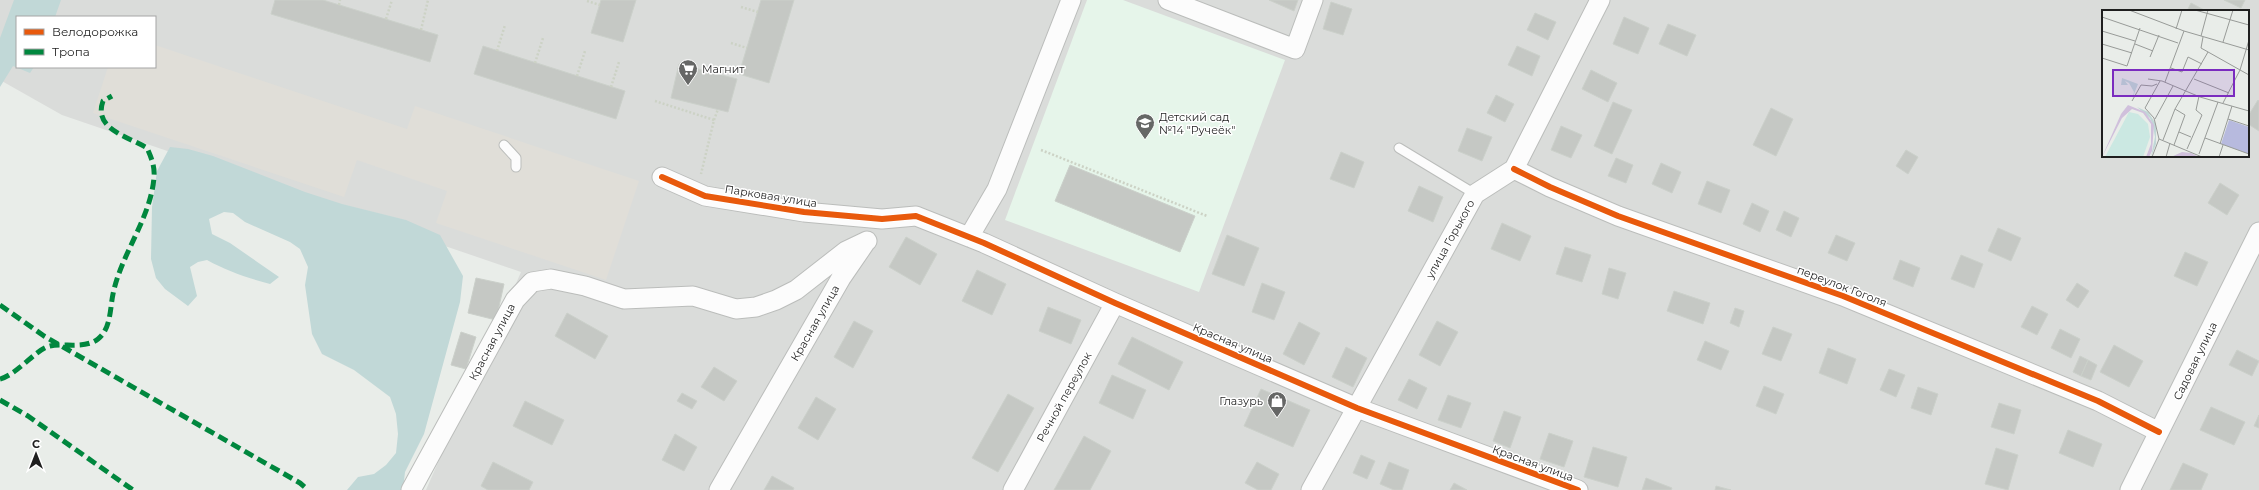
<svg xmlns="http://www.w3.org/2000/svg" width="2259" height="490" viewBox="0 0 2259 490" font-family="Montserrat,sans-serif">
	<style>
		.residential { fill: #dadcda; fill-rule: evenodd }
		.industrial { fill: #e0ded8 }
		.education { fill: #e6f5ea }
		.forest { fill: #c1d8d7 }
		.building { fill: #c5c8c4; stroke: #cbd0ca }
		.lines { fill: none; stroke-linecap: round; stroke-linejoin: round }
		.service-casing { stroke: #bbbdbb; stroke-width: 11 }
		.minor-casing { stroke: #bbbdbb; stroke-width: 21 }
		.path { stroke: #ccd2c5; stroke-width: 2.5; stroke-dasharray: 2 2; stroke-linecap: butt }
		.service { stroke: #fcfcfc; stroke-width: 9 }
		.minor { stroke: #fcfcfc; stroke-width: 19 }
		.quiet { stroke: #00873e; stroke-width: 5; stroke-dasharray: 10 5; stroke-linecap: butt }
		.cycleway-casing { stroke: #fff; stroke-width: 8 }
		.cycleway { stroke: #e8590c; stroke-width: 6 }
		.labels { text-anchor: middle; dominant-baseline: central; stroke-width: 3; stroke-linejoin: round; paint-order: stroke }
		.poi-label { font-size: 11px; fill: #1f1f1f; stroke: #fff; text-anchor: start }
		.street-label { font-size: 11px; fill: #1f1f1f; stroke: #fff }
		.inset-road { fill: none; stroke: #989b98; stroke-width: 1 }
		.view { fill: #7b2cbf; fill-opacity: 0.15; stroke: #7b2cbf; stroke-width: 2 }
		.inset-edge { fill: none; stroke: #1f1f1f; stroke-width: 2 }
	</style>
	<rect width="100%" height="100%" fill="#e9ede9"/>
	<path class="residential" d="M0,0H2259V490H426L521,272L62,115L0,80ZM2103,11H2248V156H2103ZM17,17H155V67H17Z"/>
	<path class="industrial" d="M155,45L407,129L415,106L639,181L606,280L436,223L447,191L357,160L344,197L93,113L108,67H155Z"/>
	<path class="education" d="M1087,0H1123L1285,60L1199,292L1005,220Z"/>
	<path class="forest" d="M14,0H61L55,17H17V67H34L30,73L13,66L0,87V38Z
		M170,147L188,149L213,156L305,192L342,204L406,220L440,235L463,276L460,302L424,434L405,472L403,490H347L358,477L374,474L386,465L396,453L398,434L396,414L390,397L354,370L322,354L312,334L305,285L308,267L300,249L290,242L245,222L233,213L224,212L209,219L212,234L230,243L279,277L270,284C247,278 227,271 207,260L198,262L190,267L197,296L188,306L165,289L156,278L151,259L152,207L157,171Z"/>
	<path class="building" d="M275,0H323L438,35L430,62L271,14Z
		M601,0H636L623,42L591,33Z
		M761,0H794L769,83L739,74Z
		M1269,0H1298L1294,11Z
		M2224,0H2245L2241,8Z
		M1331,2L1352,9L1343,35L1323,29Z
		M2191,3L2206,11H2187Z
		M1535,13L1556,22L1548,40L1527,30Z
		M1624,17L1649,28L1638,54L1613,44Z
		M1668,24L1696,35L1687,56L1659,44Z
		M483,46L625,91L616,119L474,74Z
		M1517,46L1540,56L1532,76L1508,65Z
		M679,64L737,79L728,112L671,98Z
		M1591,70L1617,83L1608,102L1582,89Z
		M1496,95L1514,104L1505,122L1487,113Z
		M2258,100L2259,101V131L2248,124V116Z
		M1613,102L1632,110L1612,154L1594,146Z
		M1771,108L1793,119L1776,156L1753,145Z
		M1561,126L1582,135L1571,158L1551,150Z
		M1467,128L1492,137L1482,161L1458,151Z
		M1906,150L1918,157L1908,174L1896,166Z
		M1341,152L1364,162L1354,188L1330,179Z
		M1616,158L1633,165L1626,183L1608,176Z
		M1661,163L1681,172L1672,193L1652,184Z
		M1070,165L1195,216L1180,252L1055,201Z
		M1707,181L1730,190L1721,213L1698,204Z
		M2220,183L2239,195L2227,215L2208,203Z
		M1419,186L1443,197L1433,222L1408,211Z
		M1752,203L1769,211L1760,232L1743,224Z
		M1784,211L1799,218L1791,237L1776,230Z
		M1502,223L1531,236L1520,261L1491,249Z
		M1998,228L2021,238L2011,261L1988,251Z
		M1227,235L1259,248L1244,286L1212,274Z
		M1836,235L1855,243L1847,261L1828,253Z
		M906,237L937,254L920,285L889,267Z
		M1565,247L1591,255L1582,282L1556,274Z
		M2185,252L2208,262L2197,286L2174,276Z
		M1961,255L1983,264L1974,288L1951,279Z
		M1900,260L1920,268L1913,287L1893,279Z
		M1609,268L1626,273L1618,299L1602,294Z
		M977,270L1006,284L992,315L962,301Z
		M476,278L504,284L496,320L468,313Z
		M1262,283L1285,292L1274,320L1252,312Z
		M2077,283L2089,291L2078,308L2066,300Z
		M1674,291L1710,303L1703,324L1667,311Z
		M2032,306L2048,314L2037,335L2021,327Z
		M1048,307L1081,320L1071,344L1039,331Z
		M1735,308L1744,311L1739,327L1730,323Z
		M567,313L608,336L595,359L555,336Z
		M854,321L873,331L853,368L834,357Z
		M1437,321L1458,332L1440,366L1419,355Z
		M1299,322L1320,333L1304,365L1283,354Z
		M1773,327L1792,334L1781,361L1762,354Z
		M2060,329L2080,339L2071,358L2051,348Z
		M461,332L476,337L466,369L451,365Z
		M1132,337L1183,362L1169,390L1118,364Z
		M1705,341L1729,351L1721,370L1697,360Z
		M2114,345L2143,361L2129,387L2100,372Z
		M1346,347L1367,358L1353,387L1332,377Z
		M1828,348L1856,359L1847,384L1819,373Z
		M2237,350L2259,361L2252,376L2229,365Z
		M2080,356L2088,360L2081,376L2073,372Z
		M2088,360L2097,365L2091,380L2081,376Z
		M714,367L737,381L724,401L701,387Z
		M1889,369L1905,375L1896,397L1880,390Z
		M1112,375L1146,390L1133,419L1099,403Z
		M1409,379L1427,388L1417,409L1398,400Z
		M1764,386L1784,394L1776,414L1756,406Z
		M1918,387L1938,394L1931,415L1911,408Z
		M1261,389L1310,410L1293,447L1244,426Z
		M682,393L697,401L692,409L677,401Z
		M1008,394L1034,408L998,472L972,458Z
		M1448,395L1471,403L1461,428L1438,420Z
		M816,397L836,409L818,440L798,428Z
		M525,401L564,420L552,445L513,426Z
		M1999,403L2021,410L2014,434L1991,427Z
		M2211,407L2245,422L2234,445L2200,430Z
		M1504,411L1521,417L1510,448L1493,441Z
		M2259,415V428L2254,426Z
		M2068,430L2102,444L2093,467L2059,453Z
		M1549,433L1573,441L1564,467L1540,459Z
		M675,434L697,447L684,471L662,460Z
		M1084,436L1111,451L1090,490H1054Z
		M1593,447L1627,457L1618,487L1584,477Z
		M1996,448L2018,455L2008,490L1985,484Z
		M1361,455L1375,461L1367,479L1353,473Z
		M493,462L533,482L529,490H488L481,486Z
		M1257,462L1279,474L1271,490H1258L1245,483Z
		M1389,462L1409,470L1402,490H1394L1380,484Z
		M2183,463L2208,474L2201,490H2170Z
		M772,476L794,488L793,490H764Z
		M1646,478L1672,488L1671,490H1642Z
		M1454,483L1467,490H1450Z
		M1716,486L1731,490H1715Z"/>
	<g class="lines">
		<g class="service-casing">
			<path id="service" d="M504,145L516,158V167
				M1399,148L1475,194"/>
		</g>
		<g class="minor-casing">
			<path id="minor" d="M1168,0L1295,49L1313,0
				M1514,169L1550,187L1618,216L1843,296L2098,401L2159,432
				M662,177L705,196L804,212L882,219L916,216L984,243L1115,303L1357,408L1578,490
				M969,237L997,189L1071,0
				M411,490L515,300L532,282L551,279L585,286L624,299L693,296L736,309L756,307L776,300L796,290L846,251L867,241
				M719,490L841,278L865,243
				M1013,490L1115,303
				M1311,490L1475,194L1514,169L1600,0
				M2130,490L2259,232"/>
		</g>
		<path class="path" d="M587,1L600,5
			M339,5L340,0
			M741,7L758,12
			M386,19L392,0
			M421,30L428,0
			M731,43L747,48
			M497,51L505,25
			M535,63L543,38
			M577,76L585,51
			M611,87L619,62
			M655,101L714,120L701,174
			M714,120L718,109
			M1041,150L1207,216"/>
		<use href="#service" class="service"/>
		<use href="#minor" class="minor"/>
		<path class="quiet" d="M0,305L44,336L300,483L308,490
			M0,379C18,374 36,349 50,346C65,343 85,349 98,339C111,329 110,308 113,294C121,254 151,218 154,177C155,166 151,157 147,148C127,136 93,129 103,101L112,96
			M0,400L28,416L133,490"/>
		<g class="cycleway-casing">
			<path id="cycleway" d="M1514,169L1550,187L1618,216L1843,296L2098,401L2159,432
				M662,177L705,196L804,212L882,219L916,216L984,243L1115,303L1357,408L1578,490"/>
		</g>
		<use href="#cycleway" class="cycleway"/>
	</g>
	<defs>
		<g id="supermarket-pin" transform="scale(1)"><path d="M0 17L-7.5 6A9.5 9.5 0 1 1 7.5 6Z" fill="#666766" stroke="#fff"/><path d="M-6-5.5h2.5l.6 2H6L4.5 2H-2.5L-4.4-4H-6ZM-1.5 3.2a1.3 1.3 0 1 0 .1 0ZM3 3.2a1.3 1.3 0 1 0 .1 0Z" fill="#fff"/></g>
		<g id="school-pin" transform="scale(1)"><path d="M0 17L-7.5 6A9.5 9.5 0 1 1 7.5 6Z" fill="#666766" stroke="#fff"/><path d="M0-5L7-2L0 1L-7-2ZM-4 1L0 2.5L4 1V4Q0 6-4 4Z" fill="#fff"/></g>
		<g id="shop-pin" transform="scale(1)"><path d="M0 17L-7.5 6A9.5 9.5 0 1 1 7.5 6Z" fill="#666766" stroke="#fff"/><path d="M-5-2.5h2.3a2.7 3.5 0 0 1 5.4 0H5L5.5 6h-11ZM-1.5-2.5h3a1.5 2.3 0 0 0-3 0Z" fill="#fff"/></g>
	</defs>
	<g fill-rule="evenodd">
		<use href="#supermarket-pin" x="688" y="69"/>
		<use href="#school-pin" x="1145" y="123"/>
		<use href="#shop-pin" x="1277" y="401"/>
	</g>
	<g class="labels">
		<g class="poi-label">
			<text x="702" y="69">Магнит</text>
			<text x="1159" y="117">Детский сад<tspan x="1159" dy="13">№14 "Ручеёк"</tspan></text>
			<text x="1263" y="401" text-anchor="end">Глазурь</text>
		</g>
		<g class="street-label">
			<text transform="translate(771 196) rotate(9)">Парковая улица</text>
			<text transform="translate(1450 239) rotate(-61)">улица Горького</text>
			<text transform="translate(1842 286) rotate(21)">переулок Гоголя</text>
			<text transform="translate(815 323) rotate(-60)">Красная улица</text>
			<text transform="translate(492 342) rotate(-62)">Красная улица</text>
			<text transform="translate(1233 343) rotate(23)">Красная улица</text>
			<text transform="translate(2195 361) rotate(-64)">Садовая улица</text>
			<text transform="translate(1064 397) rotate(-61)">Речной переулок</text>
			<text transform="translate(1533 463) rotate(20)">Красная улица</text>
		</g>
	</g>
	<g transform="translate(2102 10)">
		<rect width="147" height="147" fill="#e9ede9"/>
		<path d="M27,102L36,104L46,114L48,127L41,147H3Z" fill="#cbe8e2"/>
		<path d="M20,68L36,74L30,89L32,82L27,73L23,71L26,75H19ZM35,97L46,102L54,114V134L49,147L53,127L51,116L48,108Z" fill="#c1d8d7"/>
		<path d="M127,110L147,117V144L119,134Z" fill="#b7bade"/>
		<path d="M26,95L43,102L52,115L50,141L47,147H44L49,134V114L41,103L30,99L20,108L0,147L19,104ZM80,142L89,143L97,147H69Z" fill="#d0c0dc"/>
		<path class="inset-road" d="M27,0L82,21L147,40M93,0L147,15M0,7L76,33M74,19L80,0M0,21L33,31M99,26L106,0M101,27L99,38L147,65M121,32L131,0M0,34L30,43M33,34L51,41M48,47L57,25M0,48L25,56L38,18M69,58L80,62L86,47L100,54M46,69L60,71L98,87L147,101M92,69L127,83M63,72L82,21M30,91L39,75L50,76L55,74M121,93L138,60L147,30M53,109L71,76M126,109L147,116M77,122L89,127M103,128L147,144M57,129L52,108L43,98L58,71M57,129L100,147M61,130L73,99L106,42M118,134L130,96M72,135L83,105L73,99M85,139L100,105L94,100L97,86M97,144L116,92M50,147L57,129M64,147L68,133M117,147L121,135"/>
		<path class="view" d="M11,60H132V86H11Z"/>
		<rect width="147" height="147" class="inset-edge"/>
	</g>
	<rect x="16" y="16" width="140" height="52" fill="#ffffff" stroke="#a5a5a5"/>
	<rect x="24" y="29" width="20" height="6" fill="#e8590c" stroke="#a5a5a5"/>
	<text x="52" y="36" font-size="12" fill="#1f1f1f">Велодорожка</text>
	<rect x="24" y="49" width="20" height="6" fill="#00873e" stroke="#a5a5a5"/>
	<text x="52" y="56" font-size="12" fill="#1f1f1f">Тропа</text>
	<g transform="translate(36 454)" stroke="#ffffff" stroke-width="3" paint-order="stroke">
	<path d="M0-3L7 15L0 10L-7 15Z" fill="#1f1f1f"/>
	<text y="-6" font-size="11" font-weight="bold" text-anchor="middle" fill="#1f1f1f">С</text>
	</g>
</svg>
